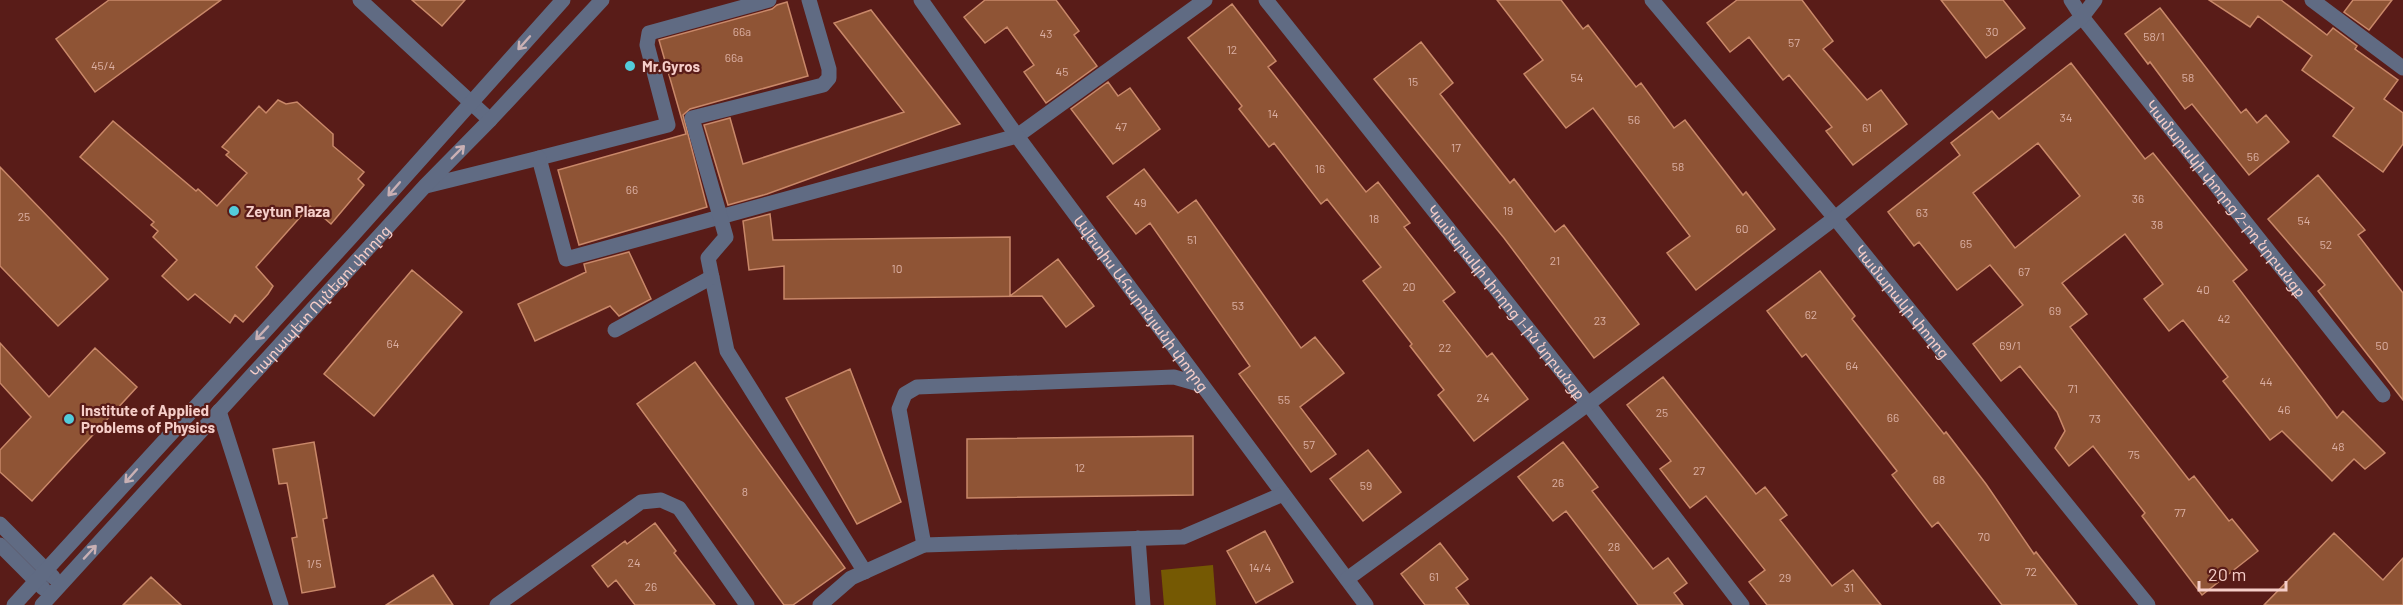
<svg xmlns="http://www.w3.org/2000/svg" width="2403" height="605" viewBox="0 0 2403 605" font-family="Barlow,'Noto Sans Armenian',sans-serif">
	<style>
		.green { fill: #755903 }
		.building { fill: #8f5435; stroke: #c98869; stroke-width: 1.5; fill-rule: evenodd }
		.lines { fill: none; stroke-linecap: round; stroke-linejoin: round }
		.minor { stroke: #606b83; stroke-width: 15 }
		.oneway { stroke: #c9b0b4 }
		.poi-dot { fill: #53cbda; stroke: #591c18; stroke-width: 2 }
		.labels { text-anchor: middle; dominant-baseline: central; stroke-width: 4.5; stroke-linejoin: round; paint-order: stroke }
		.number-label { font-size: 12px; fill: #dcb0a4 }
		.poi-label { font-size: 15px; font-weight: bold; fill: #f6cec9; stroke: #591c18; text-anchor: start }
		.street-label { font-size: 15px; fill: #f6cec9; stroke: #591c18 }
	</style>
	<rect width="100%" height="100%" fill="#591c18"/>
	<path class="green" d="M1213,565L1216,605H1164L1161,570Z"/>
	<path class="building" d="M109,0H221L95,92L56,39Z
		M412,0H465L442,26Z
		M985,0H1056L1079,31L1074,35L1097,66L1046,103L1024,72L1034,65L1007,27L985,43L964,17Z
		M1497,0H1561L1583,29L1588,25L1636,87L1641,83L1674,128L1685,120L1743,195L1746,192L1775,229L1696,290L1667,253L1690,236L1593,108L1566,128L1524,74L1543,60Z
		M1737,0H1802L1833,41L1823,49L1867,100L1881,90L1907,124L1853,165L1826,131L1832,127L1789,75L1783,80L1749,37L1730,52L1707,23Z
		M1941,0H2003L2025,28L1986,58Z
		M2209,0H2281L2327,35L2333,28L2357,46L2355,49L2398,80L2384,99L2403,113V144L2383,172L2333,136L2354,108L2302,70L2312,56L2258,16L2250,27Z
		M2353,0H2392L2369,30L2344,12Z
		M787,2L808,76L690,109L683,115L707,207L579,245L558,170L686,134L659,40L772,9L777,5Z
		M1232,4L1276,61L1268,67L1366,192L1378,182L1410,223L1404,227L1455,292L1443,301L1487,357L1492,353L1528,399L1474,441L1438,395L1444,390L1410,346L1412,344L1363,281L1381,267L1327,199L1321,204L1274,143L1269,147L1239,109L1242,106L1188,38Z
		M2160,8L2241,113L2246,109L2257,123L2266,115L2289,142L2249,175L2192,104L2185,109L2150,62L2148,64L2125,34Z
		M871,10L960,124L767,194L728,205L704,125L730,118L743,164L904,112L834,23Z
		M1421,42L1453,83L1440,94L1510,183L1514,179L1555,232L1564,225L1639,324L1594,358L1504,238L1374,79Z
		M2071,63L2145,159L2153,153L2247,270L2233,281L2337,418L2343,411L2385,453L2365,469L2354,459L2332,481L2282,431L2270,440L2223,381L2228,377L2183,320L2169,331L2144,299L2163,284L2125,234L2062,283L2087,314L2070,327L2189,480L2194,476L2229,521L2232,519L2258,551L2202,595L2142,516L2145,513L2093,446L2069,466L2055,448L2065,431L2057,412L2020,366L2001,381L1973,344L2023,305L1990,265L1957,290L1919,242L1914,246L1888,212L1960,155L1951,143L1992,111L1999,119ZM2038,143L2080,196L2015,248L1973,193Z
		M1108,82L1118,96L1130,88L1160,129L1113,164L1071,109Z
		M278,100L286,104L297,102L333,134V146L364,172L358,179L364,185L331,224L310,206L256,267L273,286L268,294L243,322L235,315L230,323L195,294L188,300L162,276L177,260L153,237L158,231L151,225L154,222L80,157L113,121L196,191L198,189L217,206L247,173L226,155L229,152L222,147L259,106L266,113Z
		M0,167L108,279L58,326L0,266Z
		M1144,169L1178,213L1196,200L1301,348L1315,337L1344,373L1300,407L1336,454L1311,472L1239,374L1250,366L1150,223L1136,234L1107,197Z
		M2318,175L2365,230L2358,235L2403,293V400L2318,291L2325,285L2268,219Z
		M770,214L773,240L1010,237V296L1058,259L1094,306L1066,327L1042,296L784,299V266L749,270L743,221Z
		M629,252L651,299L619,316L610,306L535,341L518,304L586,272L584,264Z
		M412,270L462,312L374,416L324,374Z
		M1820,271L1855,316L1852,319L1944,434L1946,432L1986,484L2034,554L2036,552L2077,605H2002L1938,522L1932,527L1892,475L1897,471L1806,354L1802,357L1767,311Z
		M0,343L49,397L95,348L137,387L32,501L0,472V450L31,417L0,383Z
		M695,362L845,568L793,605H784L637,404Z
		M850,369L901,502L857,524L786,398Z
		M1663,377L1756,494L1765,487L1787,515L1780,520L1832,586L1853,570L1881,605H1767L1749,582L1765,570L1706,496L1690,508L1660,469L1671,461L1627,405Z
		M1193,436V495L967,498V439Z
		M314,442L327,518L323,519L335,587L302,593L292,538L297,537L287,483L279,484L273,449Z
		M1563,442L1598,487L1592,491L1653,569L1668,558L1687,583L1674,593L1683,605H1638L1566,511L1553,521L1518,477Z
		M1368,450L1401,492L1363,521L1330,479Z
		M655,523L676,551L674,553L715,605H635L616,580L608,587L592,566L625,541L627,544Z
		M1265,531L1293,582L1256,603L1227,551Z
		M2334,533L2383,580L2403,558V605H2264Z
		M1440,543L1468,579L1456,588L1469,605H1425L1401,574Z
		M433,575L453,605H386Z
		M151,577L181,605H123Z"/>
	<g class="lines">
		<g class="minor">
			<path d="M360,0L490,120"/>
			<path d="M769,0L649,33L647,45L668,125L539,158L566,259L1017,136L1205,0"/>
			<path d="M809,0L829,69V78L823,85L692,118L726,237L708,258L727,351L865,572"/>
			<path id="s1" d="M921,0L1017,136L1366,605"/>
			<path id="s2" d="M1266,0L1588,404L1742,605"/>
			<path id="s3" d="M1652,0L1835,218L2148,605"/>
			<path id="s4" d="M2071,0L2082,17L2383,395"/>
			<path d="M2312,0L2403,68"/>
			<path d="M426,186L539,158"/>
			<path d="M615,330L712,277"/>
			<path d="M219,411L281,605"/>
			<path d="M0,524L53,577"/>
			<path d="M1138,538L1143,605"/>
			<path d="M0,545L43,588"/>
			<path d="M924,545L899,409L905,394L917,387L1174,377L1202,385"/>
			<path d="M1347,579L1588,404L1835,218L2082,17L2095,0"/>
			<path d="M14,605L353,235L563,0"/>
			<path id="s5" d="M42,605L425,186L490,120L602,0"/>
			<path d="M497,605L641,502L661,500L679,508L747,605"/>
			<path d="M820,605L851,578L924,545L1183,537L1283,494"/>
		</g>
	</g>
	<defs><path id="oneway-shaft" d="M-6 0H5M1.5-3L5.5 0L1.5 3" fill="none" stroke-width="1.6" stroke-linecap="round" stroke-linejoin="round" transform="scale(1.5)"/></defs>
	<g class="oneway">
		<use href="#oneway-shaft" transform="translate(524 43) rotate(132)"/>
		<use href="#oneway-shaft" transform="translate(458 152) rotate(-45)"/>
		<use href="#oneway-shaft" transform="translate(394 189) rotate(131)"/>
		<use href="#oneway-shaft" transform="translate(262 333) rotate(133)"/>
		<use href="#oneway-shaft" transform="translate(131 476) rotate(132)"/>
		<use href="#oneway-shaft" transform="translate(90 552) rotate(-47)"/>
	</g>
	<g class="poi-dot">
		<circle cx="630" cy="66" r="6"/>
		<circle cx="234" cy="211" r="6"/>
		<circle cx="69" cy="419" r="6"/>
	</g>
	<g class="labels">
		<g class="number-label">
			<text x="742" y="31">66a</text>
			<text x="1992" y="31">30</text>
			<text x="1046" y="33">43</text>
			<text x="2154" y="36">58/1</text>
			<text x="1794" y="42">57</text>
			<text x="1232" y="49">12</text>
			<text x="734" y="57">66a</text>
			<text x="103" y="65">45/4</text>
			<text x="1062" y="71">45</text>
			<text x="1577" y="77">54</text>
			<text x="2188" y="77">58</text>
			<text x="1413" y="81">15</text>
			<text x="1273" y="113">14</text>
			<text x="2066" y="117">34</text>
			<text x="1634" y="119">56</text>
			<text x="1121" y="126">47</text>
			<text x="1867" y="127">61</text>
			<text x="1456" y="147">17</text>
			<text x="2253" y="156">56</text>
			<text x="1678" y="166">58</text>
			<text x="1320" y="168">16</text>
			<text x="632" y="189">66</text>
			<text x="2138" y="198">36</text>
			<text x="1140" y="202">49</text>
			<text x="1508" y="210">19</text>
			<text x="1922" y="212">63</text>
			<text x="24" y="216">25</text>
			<text x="1374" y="218">18</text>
			<text x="2304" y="220">54</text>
			<text x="2157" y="224">38</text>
			<text x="1742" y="228">60</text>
			<text x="1192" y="239">51</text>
			<text x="1966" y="243">65</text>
			<text x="2326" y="244">52</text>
			<text x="1555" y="260">21</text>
			<text x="897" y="268">10</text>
			<text x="2024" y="271">67</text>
			<text x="1409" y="286">20</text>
			<text x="2203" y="289">40</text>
			<text x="1238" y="305">53</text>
			<text x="2055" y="310">69</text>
			<text x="1811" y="314">62</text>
			<text x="2224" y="318">42</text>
			<text x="1600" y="320">23</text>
			<text x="393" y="343">64</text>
			<text x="2010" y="345">69/1</text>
			<text x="2382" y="345">50</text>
			<text x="1445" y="347">22</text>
			<text x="1852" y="365">64</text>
			<text x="2266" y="381">44</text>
			<text x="2073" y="388">71</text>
			<text x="1483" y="397">24</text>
			<text x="1284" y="399">55</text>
			<text x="2284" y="409">46</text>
			<text x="1662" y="412">25</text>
			<text x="1893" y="417">66</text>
			<text x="2095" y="418">73</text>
			<text x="1309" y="444">57</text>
			<text x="2338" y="446">48</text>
			<text x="2134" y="454">75</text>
			<text x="1080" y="467">12</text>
			<text x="1699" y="470">27</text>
			<text x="1939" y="479">68</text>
			<text x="1558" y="482">26</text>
			<text x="1366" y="485">59</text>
			<text x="745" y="491">8</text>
			<text x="2180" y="512">77</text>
			<text x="1984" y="536">70</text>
			<text x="1614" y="546">28</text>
			<text x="634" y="562">24</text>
			<text x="314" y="563">1/5</text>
			<text x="1260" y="567">14/4</text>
			<text x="2031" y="571">72</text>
			<text x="1434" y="576">61</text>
			<text x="1785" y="577">29</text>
			<text x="651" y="586">26</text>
			<text x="1849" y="587">31</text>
		</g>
		<g class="poi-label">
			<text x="642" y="66">Mr.Gyros</text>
			<text x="246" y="211">Zeytun Plaza</text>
			<text x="81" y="410">Institute of Applied<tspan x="81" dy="17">Problems of Physics</tspan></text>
		</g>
		<g class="street-label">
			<text stroke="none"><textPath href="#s4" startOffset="252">Կամարակի փողոց 2-րդ նրբանցք</textPath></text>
			<text stroke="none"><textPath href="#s5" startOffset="412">Կարապետ Ուլնեցու փողոց</textPath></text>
			<text stroke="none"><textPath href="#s2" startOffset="386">Կամարակի փողոց 1-ին նրբանցք</textPath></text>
			<text stroke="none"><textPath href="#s3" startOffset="392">Կամարակի փողոց</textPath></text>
			<text stroke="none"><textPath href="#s1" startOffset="375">Ավետիս Ահարոնյանի փողոց</textPath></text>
		</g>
	</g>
	<path d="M2199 581v9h87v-9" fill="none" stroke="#f6cec9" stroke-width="3"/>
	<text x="2208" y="581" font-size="18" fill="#f6cec9" stroke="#591c18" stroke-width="4.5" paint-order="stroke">20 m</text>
</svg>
